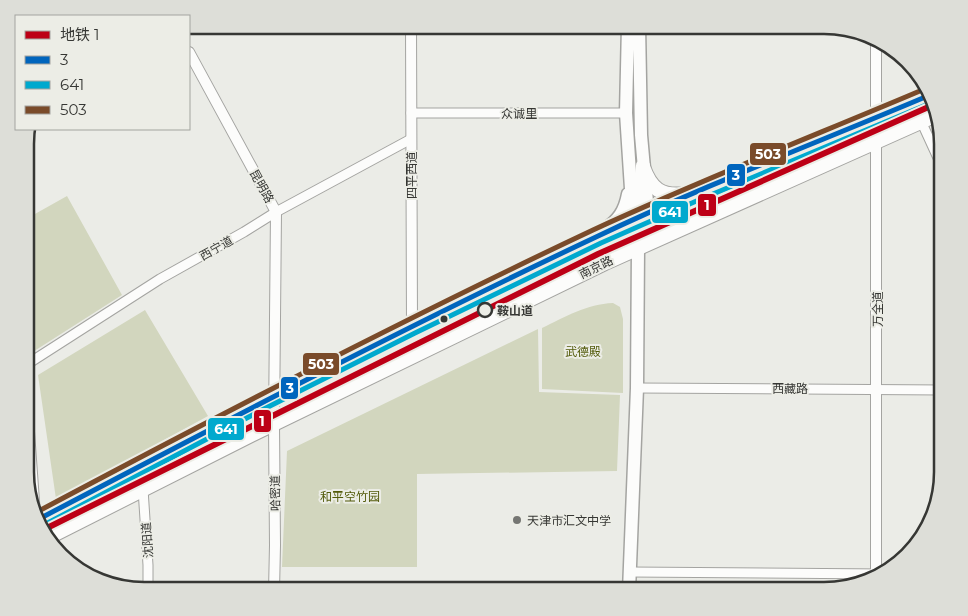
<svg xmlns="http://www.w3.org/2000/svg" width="968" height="616" viewBox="0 0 968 616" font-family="Montserrat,'Noto Sans SC',sans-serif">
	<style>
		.green { fill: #d2d6be }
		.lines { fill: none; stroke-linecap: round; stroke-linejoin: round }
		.minor-casing { stroke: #a4a4a1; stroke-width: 11 }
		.tertiary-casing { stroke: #a4a4a1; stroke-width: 12 }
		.secondary-casing { stroke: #a4a4a1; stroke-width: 15 }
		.primary-casing { stroke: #a4a4a1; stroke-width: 16 }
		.minor { stroke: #fcfcfb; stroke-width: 9 }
		.tertiary { stroke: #fcfcfb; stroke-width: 10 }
		.secondary { stroke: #fcfcfb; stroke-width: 12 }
		.primary { stroke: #fcfcfb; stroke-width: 14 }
		.bus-1-casing { stroke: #ecede6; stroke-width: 9 }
		.bus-2-casing { stroke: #ecede6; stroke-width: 9 }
		.bus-3-casing { stroke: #ecede6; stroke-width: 9 }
		.bus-1 { stroke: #0065bd; stroke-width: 5 }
		.bus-2 { stroke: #00a9ce; stroke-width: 5 }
		.bus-3 { stroke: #7a4b2a; stroke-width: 5 }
		.metro-1-casing { stroke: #ecede6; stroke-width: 10 }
		.metro-1 { stroke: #bd0016; stroke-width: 6 }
		.stop-dot { fill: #ecede6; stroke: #363734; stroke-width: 2.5 }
		.bus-dot { fill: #363734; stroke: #ecede6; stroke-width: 2 }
		.poi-dot { fill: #757673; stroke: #ecede6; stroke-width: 2 }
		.labels { text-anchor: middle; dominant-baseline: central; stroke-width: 4; stroke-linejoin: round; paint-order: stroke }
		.street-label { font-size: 12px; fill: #363734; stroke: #ecede6 }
		.stop-label { font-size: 12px; font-weight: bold; fill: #363734; stroke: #ecede6; text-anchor: start }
		.park-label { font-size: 12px; fill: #535b0b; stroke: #ecede6 }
		.poi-label { font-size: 12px; fill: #363734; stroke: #ecede6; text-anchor: start }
		.rim { fill: none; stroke: #363734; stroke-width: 2.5 }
		.line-badge { stroke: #ecede6; stroke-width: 2 }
		.badge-label { font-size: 14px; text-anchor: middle; font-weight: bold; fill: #fff }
	</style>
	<rect width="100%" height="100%" fill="#ebece7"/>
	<path class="green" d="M67,196L122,295L28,355L26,351V219Z
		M613,303L620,307L623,319V393L542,389V328C565,317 587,304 613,303Z
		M145,310L208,416L56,499L38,375Z
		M538,329L539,392L620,395L617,471L417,474V567H282L287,451Z"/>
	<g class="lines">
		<g class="minor-casing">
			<path id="minor" d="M411,113H626
				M921,121L943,169
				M26,365L160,279L244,232L276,212L411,139
				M637,388L943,390
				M143,489L148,565V591
				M630,572L885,574"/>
		</g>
		<g class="tertiary-casing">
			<path id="tertiary" d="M411,25L412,326
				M876,41V577
				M189,52L276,212L274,424L275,545L274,591
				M26,390L35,515"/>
		</g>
		<g class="secondary-casing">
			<path id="secondary" d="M628,25L626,113L633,219L638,248L637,388L629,591
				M639,25L641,135L648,213L640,243
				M604,230C618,221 625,211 628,194"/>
		</g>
		<g class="primary-casing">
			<path id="primary" d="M643,167C651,189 661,197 685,194
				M614,256C639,234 640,197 643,166
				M37,520L255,405L412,326L598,236L698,192L930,95
				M47,538L255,433L605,263L936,115"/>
		</g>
		<use href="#minor" class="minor"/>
		<use href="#tertiary" class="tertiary"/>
		<use href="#secondary" class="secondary"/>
		<use href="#primary" class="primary"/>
		<g class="bus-1-casing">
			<path id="bus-1" d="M37,520C222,423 407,326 596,237C705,185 819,142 930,95"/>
		</g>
		<g class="bus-2-casing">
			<path id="bus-2" d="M40,527L258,412L415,333L601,243L701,199L933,102"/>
		</g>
		<g class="bus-3-casing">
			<path id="bus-3" d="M35,513C219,415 404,319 593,230C703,179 816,135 927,88"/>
		</g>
		<use href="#bus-1" class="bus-1"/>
		<use href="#bus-2" class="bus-2"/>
		<use href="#bus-3" class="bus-3"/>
		<g class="metro-1-casing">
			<path id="metro-1" d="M41,531L598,254L933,105"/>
		</g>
		<use href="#metro-1" class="metro-1"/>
	</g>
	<circle class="stop-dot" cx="485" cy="310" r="7"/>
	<circle class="bus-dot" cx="444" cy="319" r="4.5"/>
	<circle class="poi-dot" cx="517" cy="520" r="5"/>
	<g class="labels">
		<g class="street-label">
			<text x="519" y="113">众诚里</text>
			<text transform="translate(411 175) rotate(-90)">四平西道</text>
			<text transform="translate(262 186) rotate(61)">昆明路</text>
			<text transform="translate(216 248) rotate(-29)">西宁道</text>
			<text transform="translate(596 267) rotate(-26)">南京路</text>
			<text transform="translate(877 309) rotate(-90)">万全道</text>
			<text x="790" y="388">西藏路</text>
			<text transform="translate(275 493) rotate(-91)">哈密道</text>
			<text transform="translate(147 540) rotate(-94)">沈阳道</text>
		</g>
		<g class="stop-label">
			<text x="497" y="310">鞍山道</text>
		</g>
		<g class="park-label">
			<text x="583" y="351">武德殿</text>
			<text x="350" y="496">和平空竹园</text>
		</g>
		<g class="poi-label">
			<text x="527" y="520">天津市汇文中学</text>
		</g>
	</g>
	<path d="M0 0H968V616H0ZM144 34H824A110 110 0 0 1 934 144V472A110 110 0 0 1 824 582H144A110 110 0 0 1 34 472V144A110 110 0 0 1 144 34Z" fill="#ddded8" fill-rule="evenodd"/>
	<path class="rim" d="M144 34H824A110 110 0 0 1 934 144V472A110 110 0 0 1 824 582H144A110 110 0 0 1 34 472V144A110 110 0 0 1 144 34Z"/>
	<g class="line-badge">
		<rect x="749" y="142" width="38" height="24" rx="5" fill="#7a4b2a"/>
		<rect x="726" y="163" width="20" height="24" rx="5" fill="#0065bd"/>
		<rect x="697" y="193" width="20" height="24" rx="5" fill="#bd0016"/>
		<rect x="651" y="200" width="38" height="24" rx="5" fill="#00a9ce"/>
		<rect x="302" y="352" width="38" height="24" rx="5" fill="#7a4b2a"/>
		<rect x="280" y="376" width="19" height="24" rx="5" fill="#0065bd"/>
		<rect x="253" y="409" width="19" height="24" rx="5" fill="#bd0016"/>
		<rect x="207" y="417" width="38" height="24" rx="5" fill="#00a9ce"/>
	</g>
	<g class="badge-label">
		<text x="768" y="159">503</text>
		<text x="736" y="180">3</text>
		<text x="707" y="210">1</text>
		<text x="670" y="217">641</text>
		<text x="321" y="369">503</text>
		<text x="290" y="393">3</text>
		<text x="262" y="426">1</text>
		<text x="226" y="434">641</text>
	</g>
	<rect x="15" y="15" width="175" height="115" fill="#ecede6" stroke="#a3a49f"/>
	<rect x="25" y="31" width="25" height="8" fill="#bd0016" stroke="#a3a49f"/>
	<text x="60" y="40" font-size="15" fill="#363734">地铁 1</text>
	<rect x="25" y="56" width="25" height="8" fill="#0065bd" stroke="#a3a49f"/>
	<text x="60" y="65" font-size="15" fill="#363734">3</text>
	<rect x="25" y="81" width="25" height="8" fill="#00a9ce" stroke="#a3a49f"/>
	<text x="60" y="90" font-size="15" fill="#363734">641</text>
	<rect x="25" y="106" width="25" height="8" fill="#7a4b2a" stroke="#a3a49f"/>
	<text x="60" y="115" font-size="15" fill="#363734">503</text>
</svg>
